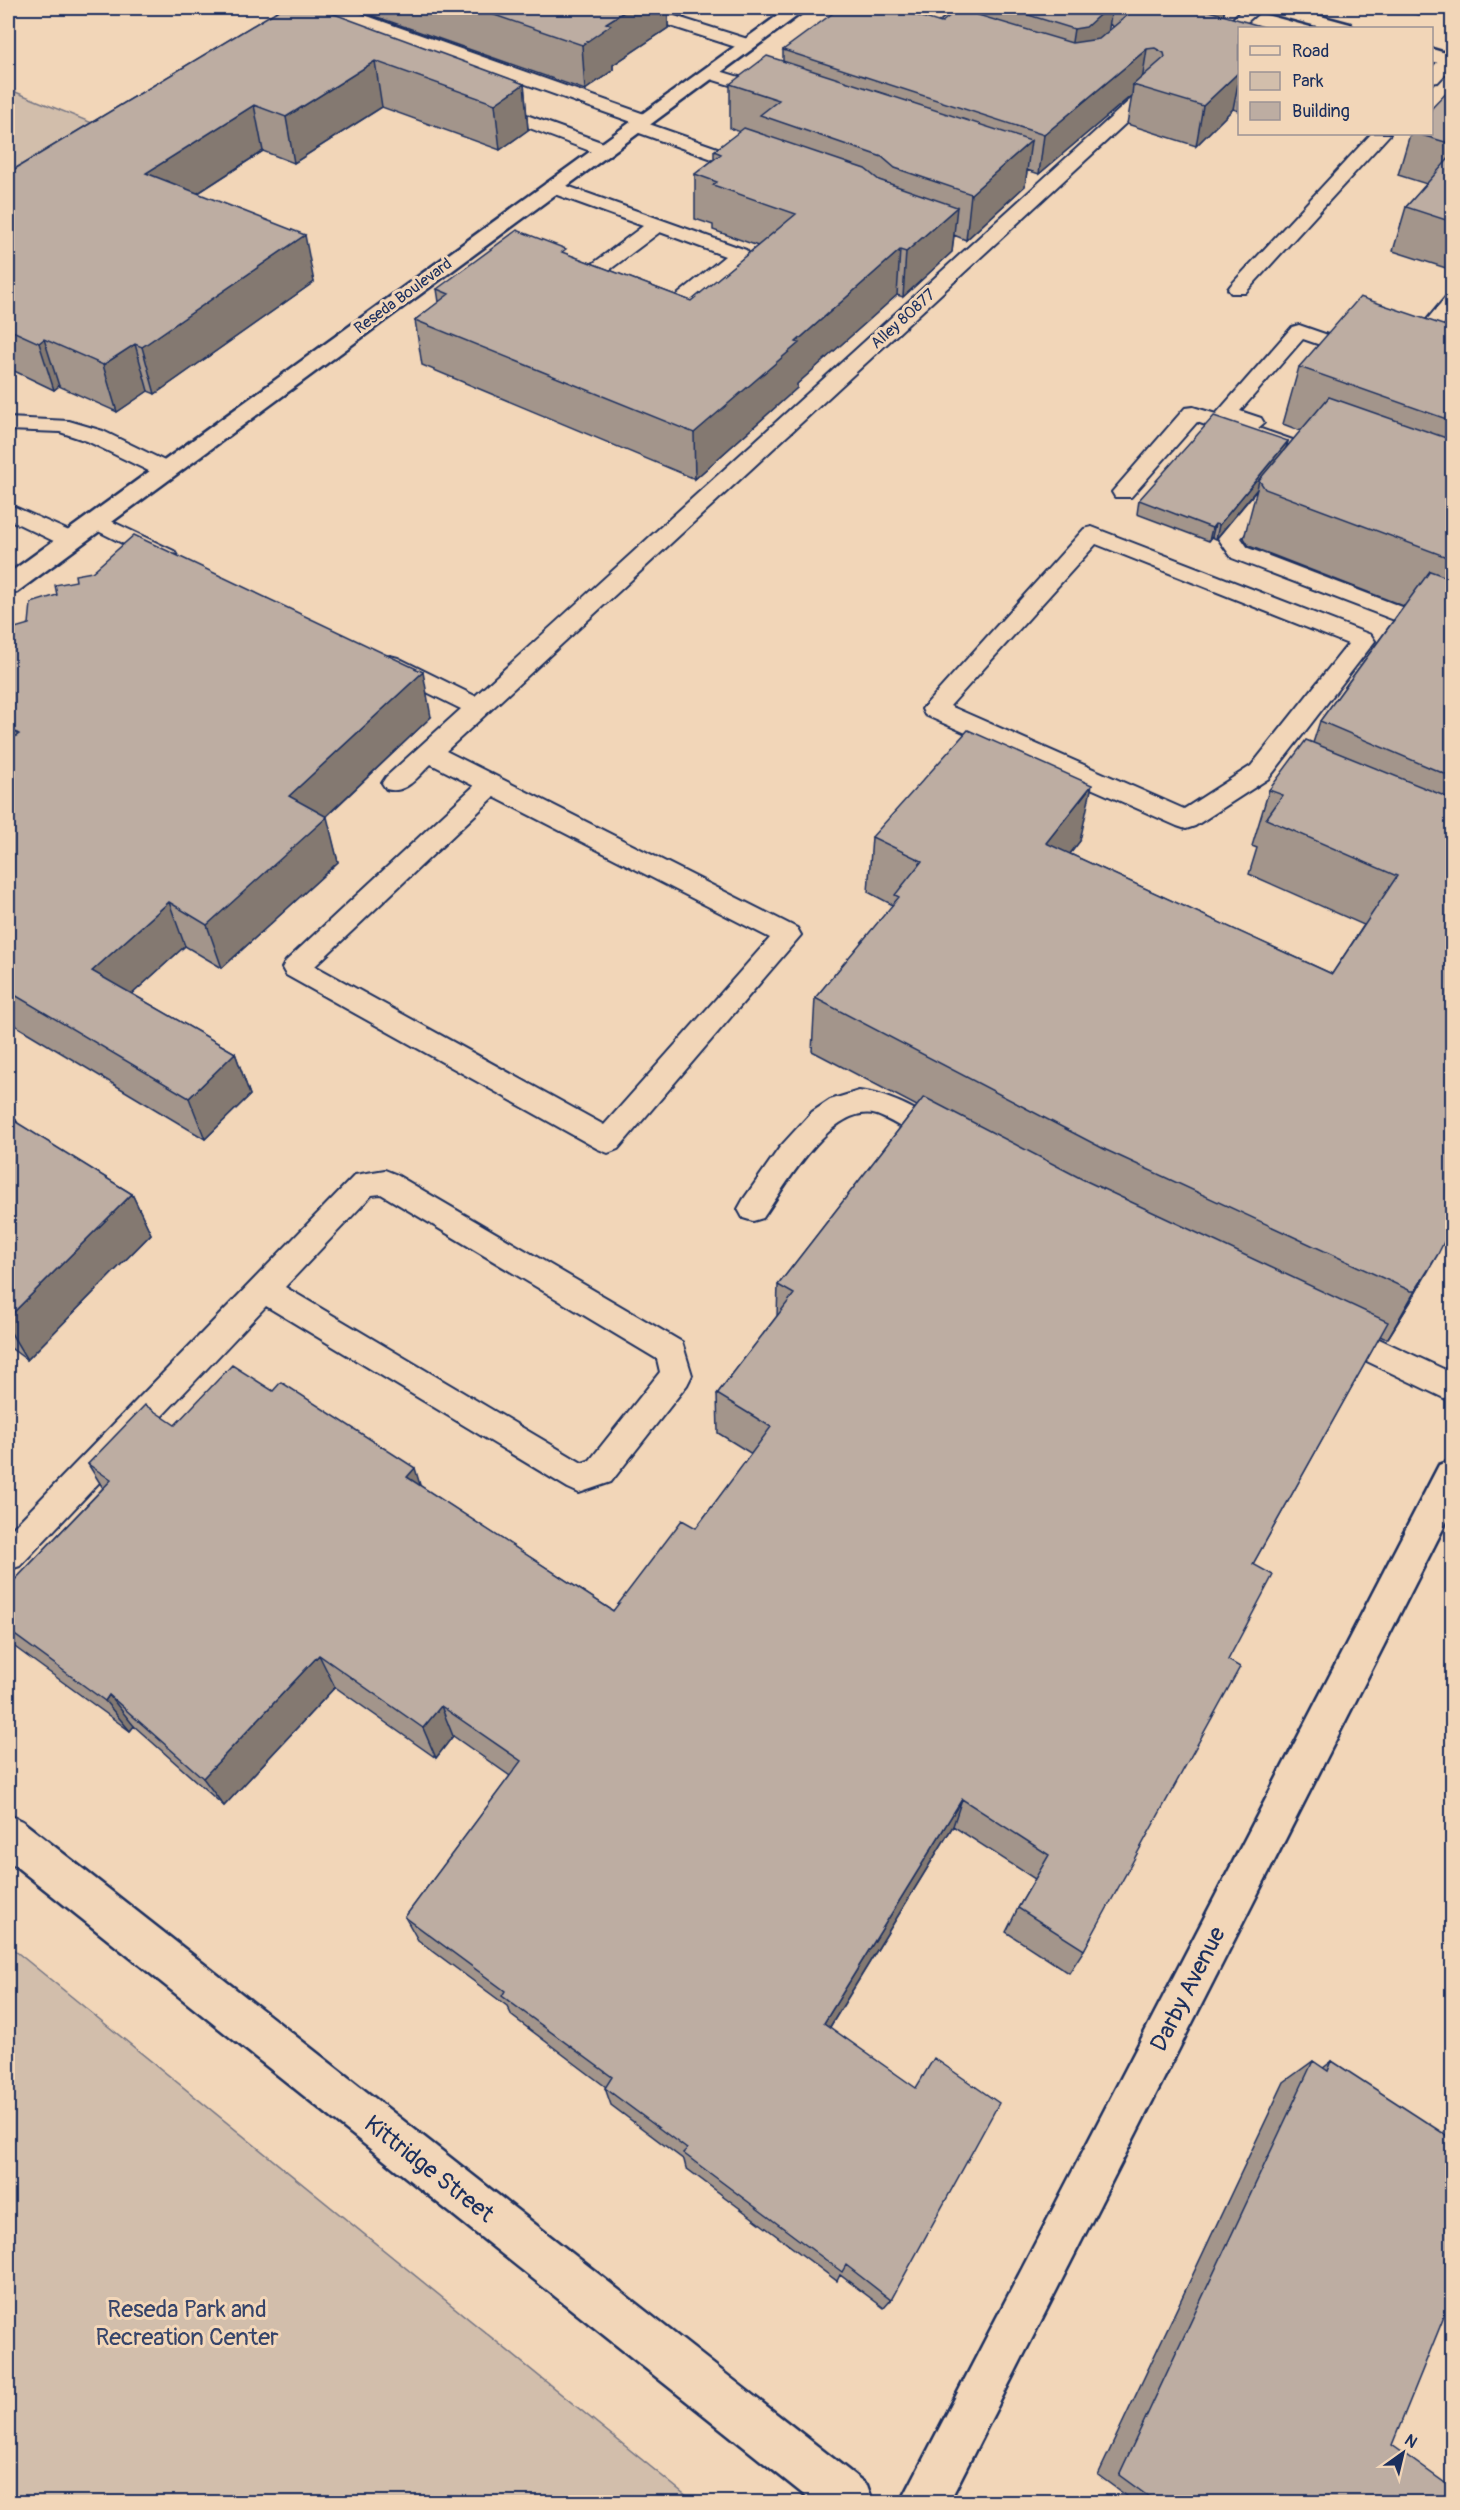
<svg xmlns="http://www.w3.org/2000/svg" width="1460" height="2510" viewBox="0 0 1460 2510" font-family="Pangolin,sans-serif">
	<style>
		.green { fill: #d2beab; stroke: #767684; stroke-width: 1.5 }
		.lines { fill: none; stroke-linecap: round; stroke-linejoin: round }
		.service-casing { stroke: #1b2f5e; stroke-width: 4 }
		.minor-casing { stroke: #1b2f5e; stroke-width: 5 }
		.tertiary-casing { stroke: #1b2f5e; stroke-width: 5 }
		.secondary-casing { stroke: #1b2f5e; stroke-width: 5 }
		.primary-casing { stroke: #1b2f5e; stroke-width: 5 }
		.service { fill: #f2d6b8; fill-rule: evenodd }
		.minor { fill: #f2d6b8; fill-rule: evenodd }
		.tertiary { fill: #f2d6b8; fill-rule: evenodd }
		.secondary { fill: #f2d6b8; fill-rule: evenodd }
		.primary { fill: #f2d6b8; fill-rule: evenodd }
		.wall { fill: #a3958b; stroke: #1b2f5e; stroke-width: 1.5; fill-rule: evenodd }
		.shaded-wall { fill: #847971; stroke: #1b2f5e; stroke-width: 1.5 }
		.building { fill: #bdada2; stroke: #1b2f5e; stroke-width: 1.5 }
		.labels { text-anchor: middle; dominant-baseline: central; stroke-width: 6; stroke-linejoin: round; paint-order: stroke }
		.far-street-label { font-size: 16px; fill: #1b2f5e; stroke: #f2d6b8 }
		.near-street-label { font-size: 24px; fill: #1b2f5e; stroke: #f2d6b8 }
		.near-park-label { font-size: 24px; fill: #36446a; stroke: #f2d6b8 }
	</style>
	<rect width="100%" height="100%" fill="#f2d6b8"/>
	<filter id="ink" filterUnits="userSpaceOnUse"><feTurbulence type="fractalNoise" baseFrequency=".0167" numOctaves="2"/><feDisplacementMap in="SourceGraphic" scale="12" xChannelSelector="R" yChannelSelector="G"/><feConvolveMatrix kernelMatrix="1 2 1 2 8 2 1 2 1" color-interpolation-filters="sRGB"/></filter>
	<g filter="url(#ink)">
		<path class="green" d="M8,89L117,133L8,192Z
			M8,1945L694,2502H8Z"/>
		<g class="lines">
			<g class="service-casing">
				<path id="service" d="M335,8H354L353,11L650,116L653,120L649,124L760,163L762,167L753,173L746,171L631,130L628,126L632,122L341,18L308,38H296L293,34L296,30Z
					M624,8H649L754,41L757,45L748,50L742,49L627,12Z
					M844,8H869L916,22L935,8H954L925,32L919,33L847,12Z
					M1244,8H1263L1240,28V42L1226,37L1222,29Z
					M1449,55L1452,56V67L1438,82L1432,83V68L1443,56Z
					M710,68L778,89L781,93L772,98L704,77L701,73Z
					M1147,89L1156,94L1153,98L446,751L797,928L801,935L618,1149L608,1153L598,1149L286,975L282,968L286,961L474,786L431,764C418,776 406,795 386,789L382,783L386,777L461,709L382,670L378,664L382,658L390,656L398,658L475,696L1141,90ZM494,797L770,938L604,1125L315,966Z
					M488,101L612,146L614,150L605,156L598,154L482,110L479,106L482,102Z
					M1371,134H1390L1245,293H1231L1228,289L1231,285Z
					M553,181L746,250L749,254L669,321C659,324 646,321 640,312L643,308L650,306L660,309L725,256L660,232L592,283L598,288L595,292C586,295 574,292 568,284L571,280L643,226L546,191L544,187L546,183Z
					M1452,296V314L1429,342H1415L1412,338L1415,334L1445,298Z
					M1299,325L1368,349L1371,353L1368,357L1361,359L1303,339L1240,411L1261,418L1264,423L1258,428L1310,446L1313,451L1241,538L1248,548L1452,626V642L1232,558L1218,538L1288,454L1197,422L1131,497H1115L1112,492L1185,408L1193,407L1216,414L1292,327Z
					M8,418L69,421L103,431L173,465L176,470L173,475H157L87,441L60,432L8,430Z
					M8,504L78,535L81,540L78,545H62L8,519Z
					M96,514L174,551L177,556L174,561L166,563L158,561L88,526L85,521L88,516Z
					M1092,527L1371,635L1375,641L1269,778L1195,826L1186,829L1177,826L925,715L922,709L1084,529ZM1096,544L1348,644L1251,766L1184,809L950,706Z
					M859,1091C895,1095 922,1114 953,1131L957,1139L953,1147L943,1151L933,1147C915,1137 896,1122 877,1115C832,1101 785,1187 763,1218L753,1221L743,1218L738,1209L743,1200L780,1147L812,1112L830,1100Z
					M385,1170L395,1174L682,1342L692,1375L687,1385L611,1482L579,1493L568,1488L266,1306L20,1566L8,1570V1533L355,1175ZM381,1194L657,1359L660,1372L590,1460L582,1463L285,1287L372,1195Z
					M1336,1319L1452,1373V1402L1325,1341L1321,1332L1325,1323Z"/>
			</g>
			<g class="minor-casing">
				<path id="minor" d="M1452,1460V1511L949,2502H901L1439,1465Z"/>
			</g>
			<g class="tertiary-casing">
				<path id="tertiary" d="M8,1815L22,1821L867,2485L873,2502H813L8,1860Z"/>
			</g>
			<g class="secondary-casing">
				<path id="secondary" d="M1263,8H1291L1350,24L1353,28H1324L1265,12Z
					M1432,49L1452,55V67L1432,61Z"/>
			</g>
			<g class="primary-casing">
				<path id="primary" d="M788,8H808L17,592L8,594V574Z"/>
			</g>
			<use href="#service" class="service"/>
			<use href="#minor" class="minor"/>
			<use href="#tertiary" class="tertiary"/>
			<use href="#secondary" class="secondary"/>
			<use href="#primary" class="primary"/>
		</g>
		<path class="wall" d="M282,8L524,84L528,130L500,150L382,107L294,163L263,151L198,193L314,282L155,394L148,391L117,412L59,386L54,390L8,368V173Z
			M359,8H698L684,17L668,12V28L613,65V70L585,90L360,11Z
			M972,8H1225L1223,16L1239,28V111L1233,109L1196,146L1127,124L1132,95L1039,174L1027,170L1025,186L966,240L954,235L952,252L903,297L897,295L797,384V388L695,479L422,365L415,320L439,302L437,289L567,254L691,301L758,246L713,230V225L695,219V174L714,159V151L740,132L730,128V84L783,61V50L941,23L972,13ZM1109,24L1114,27L1108,31Z
			M1383,8H1428L1420,15Z
			M1452,87V270L1393,251L1406,207L1427,184L1398,175L1410,134H1431Z
			M1452,328V1226L1411,1301L1388,1338H1384L1380,1336L1253,1564L1228,1660L1084,1950L1069,1973L1006,1932L1018,1908L1035,1879L953,1826L830,2027L891,2300L884,2308L840,2275L837,2281L686,2168L684,2160L611,2105L605,2088L606,2087L512,2016L507,2006L418,1940L405,1917L510,1776L453,1736L436,1758L335,1687L224,1806L134,1726L130,1731L12,1645L8,1640V1587L103,1488L88,1464L175,1425L420,1486L613,1611L696,1528L752,1454L718,1433L717,1394L777,1316L778,1285L917,1106L812,1051L815,998L893,905L868,892L872,837L1080,841L1070,854L1332,974L1364,925L1249,874L1257,848L1252,846L1269,790L1313,743L1320,721L1404,606L1249,546L1244,538L1257,489L1216,539L1212,537L1209,541L1137,514L1139,500L1288,441L1286,448L1301,431L1283,424L1299,367Z
			M8,630L431,717L326,817L338,862L222,968L185,946L132,994L235,1053L250,1095L205,1139L8,1021Z
			M8,1103L18,1124L132,1194L151,1234L27,1360L8,1346Z
			M1313,2061L1323,2068L1332,2061L1392,2445L1452,2502H1135L1098,2475L1284,2082Z"/>
		<path class="shaded-wall" d="M630,8H668V28L613,65V70L585,90L582,45L606,23Z
			M684,8H698L684,17Z
			M1107,8H1112L1107,41L1068,68L1074,29Z
			M1208,8H1225L1221,27L1205,10Z
			M1423,8H1428L1420,15Z
			M1147,49L1141,87L1133,85L1132,95L1039,174L1044,135Z
			M375,61L382,107L294,163L286,117Z
			M1239,72V79L1233,109L1196,146L1203,106Z
			M524,84L528,130L500,150L495,104Z
			M254,105L263,151L158,219L146,173Z
			M1031,141L1025,186L966,240L971,194Z
			M957,207L952,252L903,297L906,252Z
			M305,235L314,282L155,394L142,347Z
			M900,250L897,295L797,384V388L695,479L694,433L796,342Z
			M44,339L59,386L54,390L39,343Z
			M135,344L148,391L117,412L103,365Z
			M1288,441L1284,455L1259,480L1257,489L1216,539L1219,525Z
			M1215,524L1212,537L1209,541L1212,528Z
			M423,672L431,717L302,839L327,817L338,862L222,968L207,925L289,796Z
			M1092,785L1080,841L1035,898L1046,843Z
			M169,902L185,946L110,1014L92,971Z
			M235,1053L250,1095L205,1139L189,1098Z
			M8,1103L20,1128L8,1140Z
			M132,1194L151,1234L27,1360L8,1328V1318Z
			M1438,1254L1411,1301L1388,1338L1415,1291Z
			M415,1468L426,1505L407,1477Z
			M319,1655L335,1687L224,1806L203,1778Z
			M109,1695L134,1726L130,1731L105,1701Z
			M441,1706L453,1736L436,1758L423,1728Z
			M962,1799L953,1826L820,2043L824,2023Z"/>
		<path class="building" d="M282,8H318L524,84L495,104L375,61L286,117L254,105L146,173L305,235L142,347L135,344L103,365L44,339L39,343L8,329V173Z
			M474,8H630L606,23L611,25L582,45Z
			M840,8H893L941,23L958,9L1072,43L1099,39L1131,12L1133,8H1208L1205,10L1267,28H1239V72L1203,106L1133,85L1165,57L1164,53L1155,48L1147,49L1044,135L783,50Z
			M1006,8H1107L1086,27L1074,29Z
			M767,56L1031,141L971,194L895,168L882,157L760,115L779,100L730,84Z
			M1452,87V144L1418,134H1431V109Z
			M744,128L865,169L879,180L957,207L906,252L900,250L796,342L799,343L694,433L415,320L449,294L437,289L517,230L566,249L562,252L691,301L796,214L713,185L717,182L695,174L721,154L714,151Z
			M1452,155V222L1406,207Z
			M1360,297L1452,328V421L1299,367Z
			M1329,397L1452,440V559L1265,489L1259,480Z
			M1214,416L1288,441L1219,525L1215,524L1212,528L1139,500Z
			M134,535L423,672L289,796L327,817L207,925L169,902L92,971L235,1053L189,1098L8,991V742L19,734L8,728V630L29,624L31,603L57,595L55,585L76,581L75,575L92,572Z
			M1430,571L1452,579V777L1320,721Z
			M968,730L1092,785L1046,843L1332,974L1397,876L1266,819L1283,795L1269,790L1306,740L1452,799V1226L1438,1254L1415,1291H1411L1106,1150L815,998L899,897L895,895L922,861L872,837Z
			M924,1097L1082,1179L1388,1322L1253,1564L1273,1575L1228,1660L1240,1667L1084,1950L1018,1908L1049,1855L962,1799L824,2023L916,2088L934,2058L999,2103L891,2300L846,2265L842,2272L683,2153L687,2149L605,2088L612,2077L502,1996L505,1991L405,1917L521,1761L441,1706L423,1728L319,1655L203,1778L109,1695L105,1701L8,1630V1587L111,1480L88,1464L145,1405L175,1425L232,1365L273,1391L281,1382L415,1468L407,1477L613,1611L682,1520L696,1528L771,1427L717,1394L794,1294L778,1285Z
			M8,1117L132,1194L8,1318Z
			M1313,2061L1328,2071L1332,2061L1452,2139V2297L1392,2445L1452,2488V2502H1156L1119,2475Z"/>
	</g>
	<g class="labels">
		<g class="far-street-label">
			<text transform="translate(403 296) rotate(-36)">Reseda Boulevard</text>
			<text transform="translate(903 319) rotate(-42)">Alley 80877</text>
		</g>
		<g class="near-street-label">
			<text transform="translate(1188 1989) rotate(-63)">Darby Avenue</text>
			<text transform="translate(429 2169) rotate(38)">Kittridge Street</text>
		</g>
		<g class="near-park-label">
			<text x="187" y="2309">Reseda Park and<tspan x="187" dy="28">Recreation Center</tspan></text>
		</g>
	</g>
	<rect width="1460" height="2510" fill="none" stroke="#f2d6b8" stroke-width="30"/>
	<rect x="15" y="15" width="1430" height="2480" fill="none" stroke="#1b2f5e" stroke-width="2" filter="url(#ink)"/>
	<rect x="1238" y="27" width="195" height="108" fill="#f2d6b8" stroke="#9c9394" stroke-width="1.5"/>
	<rect x="1250" y="46" width="30" height="9" fill="#f2d6b8" stroke="#9c9394" stroke-width="1.5"/>
	<text x="1292" y="57" font-size="18" fill="#1b2f5e">Road</text>
	<rect x="1250" y="72" width="30" height="18" fill="#d2beab" stroke="#9c9394" stroke-width="1.5"/>
	<text x="1292" y="87" font-size="18" fill="#1b2f5e">Park</text>
	<rect x="1250" y="102" width="30" height="18" fill="#bdada2" stroke="#9c9394" stroke-width="1.5"/>
	<text x="1292" y="117" font-size="18" fill="#1b2f5e">Building</text>
	<g transform="translate(1403 2453) rotate(34)" stroke="#f2d6b8" stroke-width="4.5" paint-order="stroke">
	<path d="M0-4.5L10 22L0 15L-10 22Z" fill="#1b2f5e"/>
	<text y="-9" font-size="16" font-weight="bold" text-anchor="middle" fill="#1b2f5e">N</text>
	</g>
</svg>
